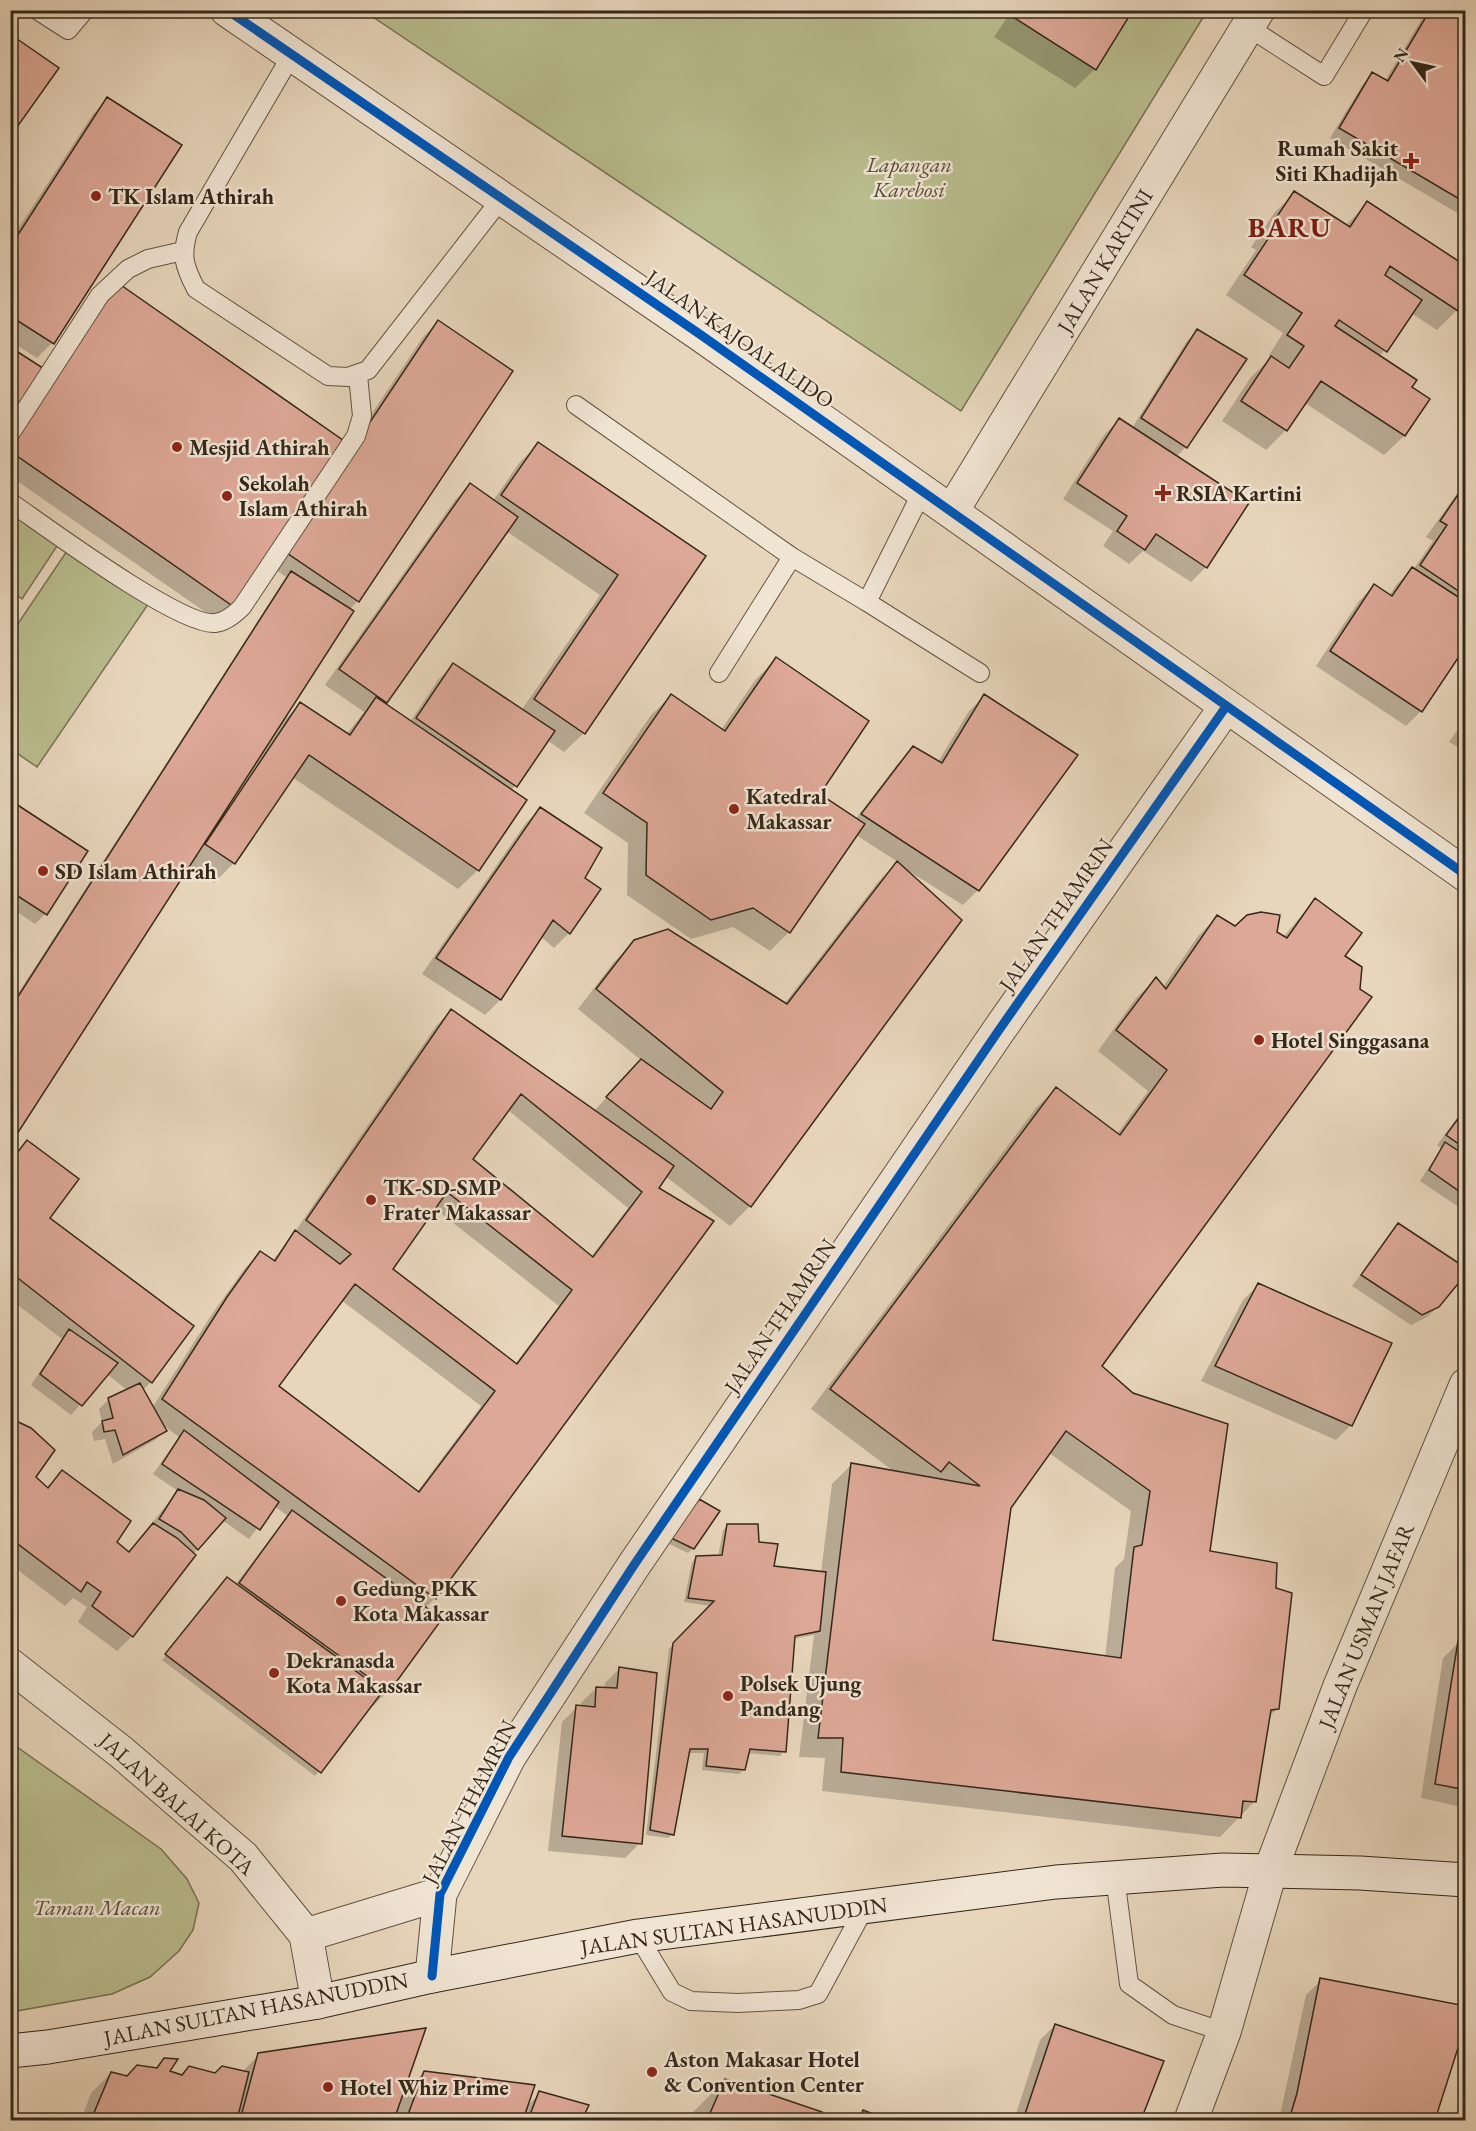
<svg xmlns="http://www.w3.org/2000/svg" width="1476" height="2131" viewBox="0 0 1476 2131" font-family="'EB Garamond',serif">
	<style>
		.green { fill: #b9bd8e; stroke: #777254; stroke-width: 1.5 }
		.shadow { fill: #0003; fill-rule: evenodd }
		.building { fill: #dda897; stroke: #35281a; stroke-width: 1.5; fill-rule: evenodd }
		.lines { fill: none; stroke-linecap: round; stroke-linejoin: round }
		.service-casing { stroke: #625442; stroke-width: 20 }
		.minor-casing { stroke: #625442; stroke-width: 35 }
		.tertiary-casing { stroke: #625442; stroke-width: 35 }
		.secondary-casing { stroke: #35281a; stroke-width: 35 }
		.service { stroke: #f0e4d3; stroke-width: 18 }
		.minor { stroke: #f0e4d3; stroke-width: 33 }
		.tertiary { stroke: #f0e4d3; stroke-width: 33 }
		.secondary { stroke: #f0e4d3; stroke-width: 33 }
		.cycleway-casing { stroke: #f0e4d3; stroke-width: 13 }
		.cycleway { stroke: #0057b8; stroke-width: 9 }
		.poi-dot { fill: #8f2418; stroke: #f0e4d3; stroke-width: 2 }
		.labels { text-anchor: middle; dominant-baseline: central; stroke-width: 5; stroke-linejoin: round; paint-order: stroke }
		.poi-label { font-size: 22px; font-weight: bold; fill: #35281a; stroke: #f0e4d3; text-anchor: start }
		.park-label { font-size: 22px; font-style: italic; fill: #564d37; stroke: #f0e4d3 }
		.street-label { font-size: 22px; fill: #35281a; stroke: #f0e4d3 }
		.district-label { font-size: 28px; font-weight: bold; letter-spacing: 1.5px; fill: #7a1f14; stroke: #f0e4d3 }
	</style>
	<rect width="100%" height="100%" fill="#e8d6bc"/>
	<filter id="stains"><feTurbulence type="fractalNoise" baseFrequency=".00333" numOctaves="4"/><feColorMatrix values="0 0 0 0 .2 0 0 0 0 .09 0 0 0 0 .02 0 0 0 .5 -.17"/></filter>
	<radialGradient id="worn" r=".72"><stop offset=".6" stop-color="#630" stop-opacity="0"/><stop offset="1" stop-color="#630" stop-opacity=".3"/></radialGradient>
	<path class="green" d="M364,11H1207L961,411Z
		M10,510L59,543L22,599L11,591Z
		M71,545L151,600L37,767L11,749V634Z
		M10,1742L161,1849L187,1879L199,1903L193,1930L179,1951L150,1977L112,1994L11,2012Z"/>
	<path class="shadow" d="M1012,10H1132L1095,69L1075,88L994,37Z
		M1427,10H1466V218L1330,138L1363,84L1373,74L1385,81Z
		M108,99L180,145L52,343L37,358L10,341V241L93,114Z
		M1295,193L1345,226L1368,203L1457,310L1437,330L1411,313L1379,357L1410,387L1428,399L1404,436L1384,455L1305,403L1286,430L1266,450L1222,421L1251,377L1272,357L1269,355L1283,333L1226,295L1256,250L1251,247L1275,212Z
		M438,322L358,601L349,610L280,724L300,704L346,735L364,712L325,685L455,500L470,485L493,501L519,463L539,443L704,557L584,733L564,752L547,740L511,791L478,870L458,889L292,777L234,863L214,883L188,865L10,1143V1006L286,577L270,566L423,337ZM506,531L600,595L521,711L453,665L438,680L410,722L384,704Z
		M1197,331L1186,447L1176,457L1206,567L1191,582L1143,551L1129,564L1103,546L1113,531L1063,499L1104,435L1119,420L1132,428L1187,341Z
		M10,436L233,606L218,621L10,476Z
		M1466,481V643L1421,711L1406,726L1316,666L1359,601L1374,586L1389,596L1397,584L1413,570L1433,541L1426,537Z
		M776,659L818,794L855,820L898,763L913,748L938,762L969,711L984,696L978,890L963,905L902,867L960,920L750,1206L730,1226L665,1176L435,1598L425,1608L388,1691L373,1706L371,1704L315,1776L162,1660L223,1584L235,1585L288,1516L274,1506L249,1539L222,1520L193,1554L132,1636L117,1651L78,1622L87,1607L73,1598L65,1606L10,1564L12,1421L33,1478L46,1488L62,1472L115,1543L128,1552L178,1491L153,1474L179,1437L162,1424L165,1430L155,1440L113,1464L105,1439L94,1441L92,1432L102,1422L99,1409L109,1399L127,1390L107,1374L71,1415L31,1385L62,1339L10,1299V1158L27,1142L48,1219L151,1382L142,1391L152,1408L212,1314L245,1268L260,1253L272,1261L292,1236L436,1026L451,1011L594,1111L641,1060L578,1009L614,962L635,942L784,1004L878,882L898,862L856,835L789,932L770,951L733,927L691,939L627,895L628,843L584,813L651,715L671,696L721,730L756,679ZM508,1110L628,1208L591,1257L470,1160ZM434,1208L559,1306L515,1364L391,1269ZM341,1300L481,1406L417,1492L277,1387Z
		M1466,717V752L1449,742Z
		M10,802L45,914L35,924L10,907Z
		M540,809L583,879L569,933L554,948L541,937L500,1000L485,1015L422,974L525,824Z
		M1315,900L1343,956L1100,1366L1209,1552L1274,1590L1278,1708L1268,1717L1255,1801L1220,1837L822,1791L825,1758L799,1757L814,1635L793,1639L784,1751L780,1756L747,1753L744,1769L739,1774L702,1770L704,1753H688L673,1834L668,1838L646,1835L669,1649L711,1606L684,1602L692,1562L697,1557H718L723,1530L727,1526L758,1543L772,1568L821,1573L832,1484L851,1465L896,1473L811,1409L1036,1108L1056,1089L1117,1134L1148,1091L1098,1051L1136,998L1156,979L1163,987L1198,936L1217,917L1235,928L1275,933L1283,937ZM1049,1453L1131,1511L1124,1559L1115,1568L1105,1658L992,1641L1010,1508Z
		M1466,1106V1212L1420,1181L1441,1148L1437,1145Z
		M1398,1225L1438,1306L1427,1317L1411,1325L1352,1286Z
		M1258,1285L1351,1425L1336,1440L1201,1381L1243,1300Z
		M694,1506L693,1548L688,1553L667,1543Z
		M1458,1643L1466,1645V1808L1421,1798L1443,1658Z
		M620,1668L640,1843L625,1858L548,1851L562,1722L577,1707H581V1703L596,1688L604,1689L605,1683Z
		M1321,1980L1466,2018L1433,2120H1279L1306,1995Z
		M1055,2025L1162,2062L1140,2120H1014L1040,2040Z
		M259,2055L401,2096L424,2072L526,2107L540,2093L587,2106L581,2120H81L91,2093L111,2073L126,2077L155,2069L164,2059L168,2072L180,2076L189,2068L215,2075L242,2072Z
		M1466,2066V2120H1455Z
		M725,2080L820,2113L817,2120H685Z
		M864,2112L885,2120H855Z"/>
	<path class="building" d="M1017,10H1133L1096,70L1013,17Z
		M1430,10H1466V203L1339,128L1372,72L1388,81Z
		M10,34L59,68L10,137Z
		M107,97L182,145L54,344L10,316V247Z
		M1294,191L1350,227L1367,201L1466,266V300L1458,311L1390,266L1385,275L1422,300L1387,352L1339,320L1335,326L1417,380L1412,387L1430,399L1405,436L1321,381L1287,431L1241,401L1271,356L1289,368L1304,346L1287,335L1302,313L1244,275L1274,230L1270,227Z
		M118,283L347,443L234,607L10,451V441Z
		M438,320L513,371L359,602L284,551Z
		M1197,329L1247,359L1187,448L1141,418Z
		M10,347L46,370L10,423Z
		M1119,418L1249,503L1207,568L1156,534L1145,550L1117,531L1127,516L1077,483Z
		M538,442L706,556L585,734L534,699L618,575L501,495Z
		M470,483L518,517L387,703L339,669Z
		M1466,483V596L1420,565L1447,525L1440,521Z
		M1412,567L1466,602V646L1422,712L1330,651L1374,584L1392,596Z
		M291,571L354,611L10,1145V1009Z
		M776,657L869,721L820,794L865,824L790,933L753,908L711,920L646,875L647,823L603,793L671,694L725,731Z
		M453,663L555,731L517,787L416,718Z
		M984,694L1078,755L979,891L861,814L913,746L942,763Z
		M376,697L527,800L479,871L309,755L235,864L205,844L300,702L350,735Z
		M10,800L88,851L47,915L10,891Z
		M540,807L602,848L585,878L601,889L570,934L553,920L501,1000L436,958Z
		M897,861L962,920L751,1207L606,1097L641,1059L711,1109L723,1092L596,989L634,940L668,929L787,1004Z
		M1315,898L1362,933L1345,956L1362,967L1360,989L1372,997L1102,1366L1133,1393L1228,1424L1210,1551L1277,1563L1276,1588L1292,1593L1279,1709L1271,1710L1256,1802L1243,1801L1241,1818L841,1772L843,1738H818L851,1463L980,1486L949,1462L941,1472L830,1389L1056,1087L1120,1135L1167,1070L1116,1030L1156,977L1166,989L1217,915L1235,926L1247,915L1261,912L1280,915L1277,932L1287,938ZM1066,1431L1150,1491L1142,1545L1134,1547L1121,1658L993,1640L1011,1508Z
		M451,1009L674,1166L659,1188L714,1221L436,1599L162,1399L227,1297L260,1251L275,1261L295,1230L340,1264L351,1254L306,1220ZM521,1094L642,1192L593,1257L473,1159ZM447,1192L572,1290L517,1364L393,1269ZM355,1284L495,1391L419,1492L279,1386Z
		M1466,1108V1149L1446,1135Z
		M27,1140L79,1179L50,1218L194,1326L152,1383L10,1272V1162Z
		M1445,1142L1466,1156V1196L1429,1170Z
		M1398,1223L1466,1268V1274L1439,1307L1422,1315L1361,1275Z
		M1258,1283L1392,1343L1352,1426L1215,1366Z
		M69,1329L118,1363L82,1406L40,1374Z
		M140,1383L167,1431L123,1455L115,1430L104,1432L102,1421L113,1418L108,1398Z
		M12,1419L31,1428L55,1450L36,1477L48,1488L62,1470L131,1521L117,1542L129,1552L153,1523L177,1538L196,1555L133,1637L92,1606L101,1592L87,1582L81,1592L10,1538L16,1526L10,1522Z
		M184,1430L279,1502L260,1530L162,1464Z
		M178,1489L204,1500L226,1518L198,1550L181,1532L159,1519Z
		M699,1499L720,1511L694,1549L671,1538Z
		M292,1510L442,1619L389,1692L239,1583Z
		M727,1524H758L759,1542L778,1544L774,1566L826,1572L820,1631L795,1636L786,1752L750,1749L745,1770L706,1766L708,1749H690L674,1835L650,1830L673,1643L714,1601L688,1598L696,1556L722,1555Z
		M227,1577L383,1691L321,1773L165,1654Z
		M1458,1641L1466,1643V1790L1435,1784Z
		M619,1667L657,1673L642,1844L562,1836L576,1705L595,1707L596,1687L617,1688Z
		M1320,1978L1466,2006V2023L1435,2120H1289L1297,2093Z
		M1055,2024L1164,2061L1141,2120H1023Z
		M426,2028L394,2120H240L258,2053Z
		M164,2058L178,2059L170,2071L182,2075L189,2066L215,2073L222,2066L249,2072L237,2120H91L111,2072L127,2076L137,2065L157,2068Z
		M424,2071L535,2085L523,2120H406Z
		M725,2079L822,2112L818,2120H707Z
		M539,2091L589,2105L582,2120H528Z
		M863,2110L888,2120H859Z"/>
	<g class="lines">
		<g class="service-casing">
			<path id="service" d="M37,10L68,30L85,10
				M1248,27L1324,76L1364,10
				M291,56L188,232C181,256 184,266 196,289L328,376L348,377L368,370L501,199
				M576,405L792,557
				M10,434L100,295L128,269L148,259L183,251
				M10,502C45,526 181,627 215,623C226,622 235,614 242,607L356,436L362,416L358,375
				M867,602L980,673
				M719,673L792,557L867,602L923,490
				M1115,1877L1129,1984L1173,2015L1224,2032
				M638,1936L672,1992L691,2001L738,2003L799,2000L818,1994L865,1907"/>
		</g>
		<g class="minor-casing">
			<path id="minor" d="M1191,2120L1224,2032L1271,1869"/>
		</g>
		<g class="tertiary-casing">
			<path id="tertiary" d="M227,10L701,335L1466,875
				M952,511L1258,10
				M10,1665L121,1752L243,1857L306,1935L318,2002
				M1271,1869L1340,1686L1466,1385
				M306,1935L440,1894
				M432,1976L440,1894L509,1757L634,1565L999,1030L1225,708"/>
		</g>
		<g class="secondary-casing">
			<path id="secondary" d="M10,2051L48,2047L318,2002L432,1976L638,1936L1056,1882L1223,1870L1360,1873L1466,1880"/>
		</g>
		<use href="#service" class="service"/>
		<use href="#minor" class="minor"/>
		<use href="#tertiary" class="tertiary"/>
		<use href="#secondary" class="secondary"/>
		<g class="cycleway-casing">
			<path id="cycleway" d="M227,10L701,335L1466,875
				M432,1976L440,1894L509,1757L634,1565L999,1030L1225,708"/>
		</g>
		<use href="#cycleway" class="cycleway"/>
	</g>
	<g class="poi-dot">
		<path d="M1408 152h6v6h6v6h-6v6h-6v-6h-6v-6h6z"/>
		<circle cx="96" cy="196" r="6"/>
		<circle cx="177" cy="447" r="6"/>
		<path d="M1160 484h6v6h6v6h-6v6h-6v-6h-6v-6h6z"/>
		<circle cx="227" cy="496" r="6"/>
		<circle cx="734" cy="809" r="6"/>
		<circle cx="43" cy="871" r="6"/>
		<circle cx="1259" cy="1040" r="6"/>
		<circle cx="371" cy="1200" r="6"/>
		<circle cx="341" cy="1601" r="6"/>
		<circle cx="274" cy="1673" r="6"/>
		<circle cx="728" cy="1696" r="6"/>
		<circle cx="652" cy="2072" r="6"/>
		<circle cx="328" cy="2087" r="6"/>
	</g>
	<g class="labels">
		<g class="poi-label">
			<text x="1398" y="148" text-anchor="end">Rumah Sakit<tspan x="1398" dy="25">Siti Khadijah</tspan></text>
			<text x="108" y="196">TK Islam Athirah</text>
			<text x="189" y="447">Mesjid Athirah</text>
			<text x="239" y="483">Sekolah<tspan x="239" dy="25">Islam Athirah</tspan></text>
			<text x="1176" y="493">RSIA Kartini</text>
			<text x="746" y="796">Katedral<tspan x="746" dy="25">Makassar</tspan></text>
			<text x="55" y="871">SD Islam Athirah</text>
			<text x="1271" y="1040">Hotel Singgasana</text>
			<text x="383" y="1187">TK-SD-SMP<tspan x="383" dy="25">Frater Makassar</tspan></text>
			<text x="353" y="1588">Gedung PKK<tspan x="353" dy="25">Kota Makassar</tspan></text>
			<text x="286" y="1660">Dekranasda<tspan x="286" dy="25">Kota Makassar</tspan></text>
			<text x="740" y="1683">Polsek Ujung<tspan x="740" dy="25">Pandang</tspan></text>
			<text x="664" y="2059">Aston Makasar Hotel<tspan x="664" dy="25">&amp; Convention Center</tspan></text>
			<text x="340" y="2087">Hotel Whiz Prime</text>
		</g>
		<g class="park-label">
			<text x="909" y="164">Lapangan<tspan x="909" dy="25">Karebosi</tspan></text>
			<text x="97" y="1907">Taman Macan</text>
		</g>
		<g class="street-label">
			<text transform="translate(1105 261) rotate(-59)">JALAN KARTINI</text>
			<text transform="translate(740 339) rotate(35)">JALAN KAJOALALIDO</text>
			<text transform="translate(1056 915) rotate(-55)">JALAN THAMRIN</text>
			<text transform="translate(780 1316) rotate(-56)">JALAN THAMRIN</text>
			<text transform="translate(1366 1626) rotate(-68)">JALAN USMAN JAFAR</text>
			<text transform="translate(469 1802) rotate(-63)">JALAN THAMRIN</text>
			<text transform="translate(177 1804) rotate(42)">JALAN BALAI KOTA</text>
			<text transform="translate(734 1926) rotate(-8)">JALAN SULTAN HASANUDDIN</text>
			<text transform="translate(256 2009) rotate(-11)">JALAN SULTAN HASANUDDIN</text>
		</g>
		<g class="district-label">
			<text x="1290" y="227">BARU</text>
		</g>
	</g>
	<rect width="1476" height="2131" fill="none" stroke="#e8d6bc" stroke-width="36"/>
	<rect x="12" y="12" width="1452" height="2107" fill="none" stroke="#35281a" stroke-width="3"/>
	<rect x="18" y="18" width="1440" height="2095" fill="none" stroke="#35281a" stroke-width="1.5"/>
	<g transform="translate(1413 63) rotate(303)" stroke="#f0e4d3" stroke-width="4.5" paint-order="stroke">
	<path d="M0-4.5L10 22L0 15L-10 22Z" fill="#35281a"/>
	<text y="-9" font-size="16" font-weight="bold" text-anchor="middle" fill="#35281a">N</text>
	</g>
	<rect width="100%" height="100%" filter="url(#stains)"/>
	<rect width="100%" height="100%" fill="url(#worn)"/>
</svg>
